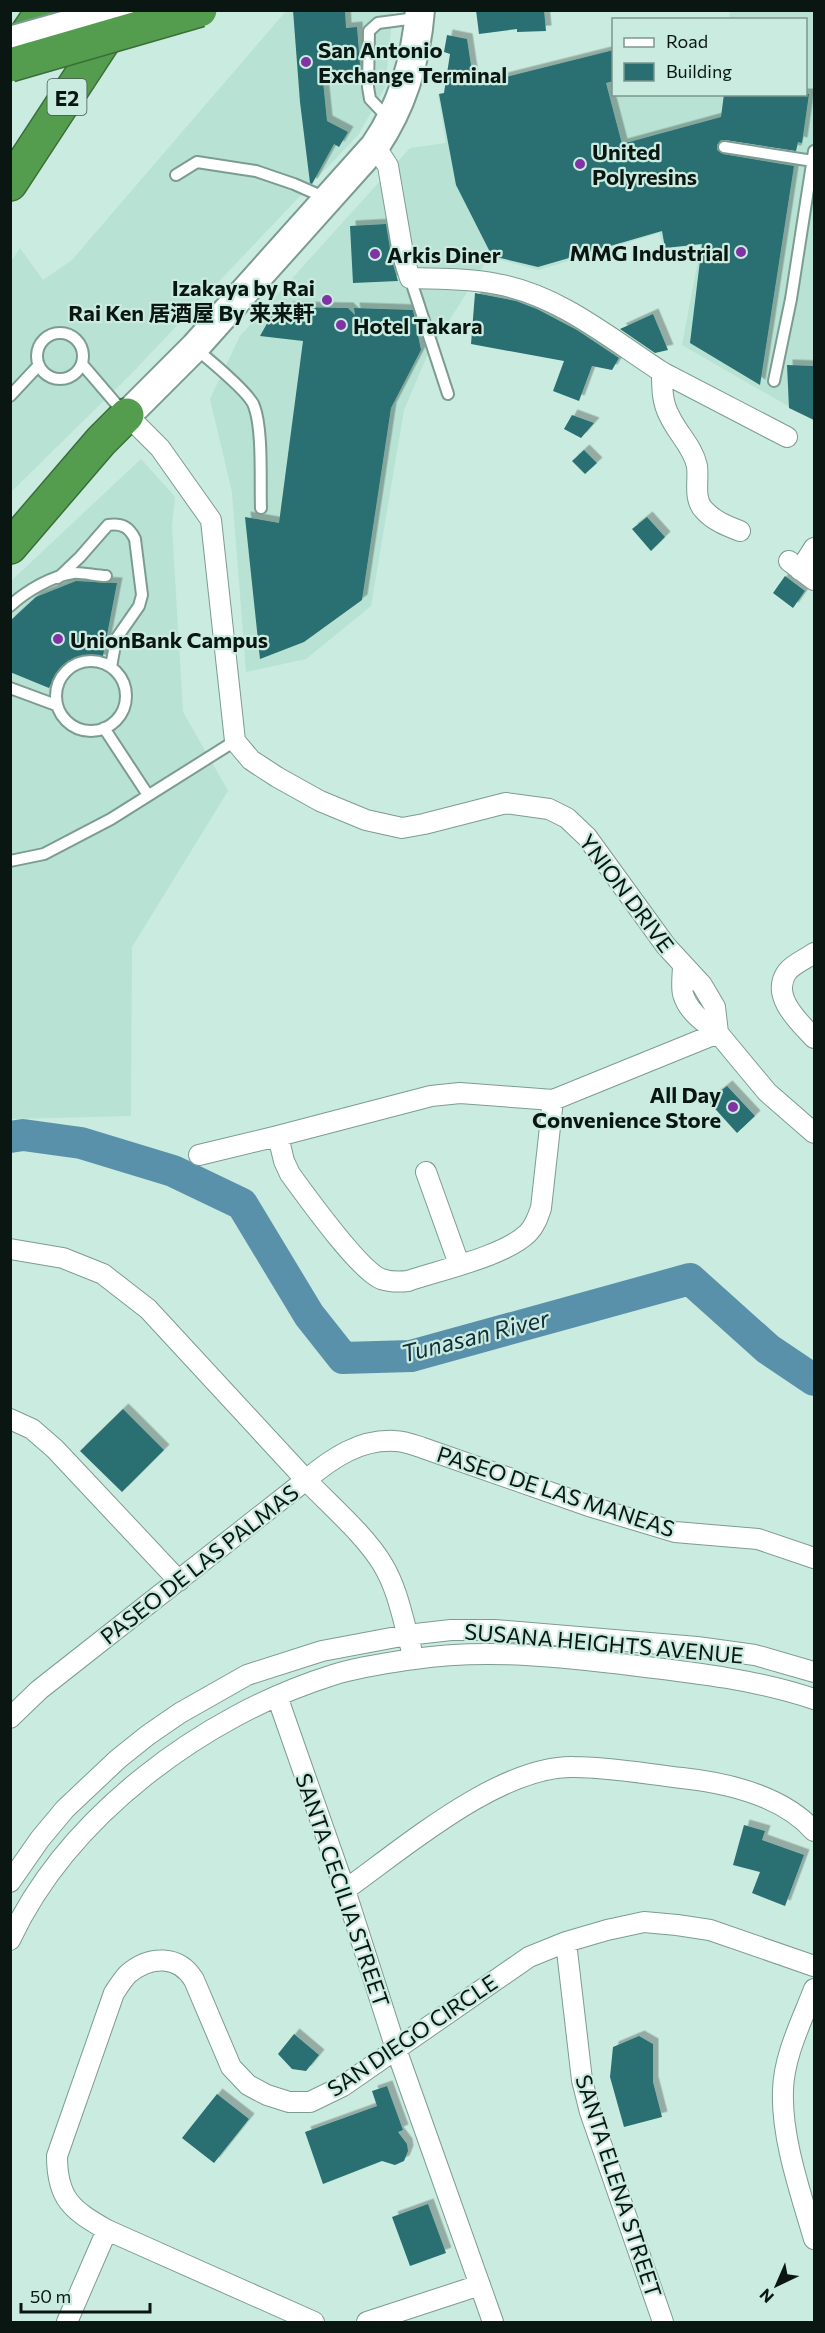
<svg xmlns="http://www.w3.org/2000/svg" width="825" height="2333" viewBox="0 0 825 2333" font-family="Commissioner,'Noto Sans SC',sans-serif">
	<style>
		.built { fill: #b8e2d3 }
		.lines { fill: none; stroke-linecap: round; stroke-linejoin: round }
		.river { stroke: #5a91aa; stroke-width: 32 }
		.building { fill: #296f72; filter: url(#shadow) }
		.lane-casing { stroke: #7d9c91; stroke-width: 14 }
		.street-casing { stroke: #7d9c91; stroke-width: 22 }
		.secondary-casing { stroke: #7d9c91; stroke-width: 32 }
		.highway-casing { stroke: #3a6e3a; stroke-width: 36 }
		.lane { stroke: #fff; stroke-width: 10 }
		.street { stroke: #fff; stroke-width: 20 }
		.secondary { stroke: #fff; stroke-width: 28 }
		.highway { stroke: #549d4f; stroke-width: 33 }
		.secondary-bridge-casing { stroke: #7d9c91; stroke-width: 32; stroke-linecap: butt }
		.highway-bridge-casing { stroke: #3a6e3a; stroke-width: 36; stroke-linecap: butt }
		.secondary-bridge { stroke: #fff; stroke-width: 28 }
		.highway-bridge { stroke: #549d4f; stroke-width: 33 }
		.poi-dot { fill: #8133a4; stroke: #caebdf; stroke-width: 2 }
		.labels { text-anchor: middle; dominant-baseline: central; stroke-width: 4.5; stroke-linejoin: round; paint-order: stroke }
		.shield { fill: #caebdf; stroke: #445650; stroke-width: 1.5 }
		.shield-label { font-size: 21px; font-weight: bold; fill: #0a1612 }
		.poi-label { font-size: 22px; font-weight: bold; fill: #0a1612; stroke: #caebdf; text-anchor: start }
		.street-label { font-size: 22px; fill: #0a1612; stroke: #caebdf }
		.water-label { font-size: 24px; font-style: italic; fill: #112d39; stroke: #caebdf }
	</style>
	<defs>
		<filter id="shadow"><feDropShadow dx="5.5" dy="-5.5" stdDeviation="0" flood-color="#0004"/></filter>
	</defs>
	<rect width="100%" height="100%" fill="#caebdf"/>
	<path class="built" d="M286,11H393L385,87L359,134L132,373L12,491L10,263L20,248L43,280L72,260Z
		M730,11H814V421L682,345L701,245L664,249L659,233L539,270L489,257L427,356L404,410L371,606L306,659L246,672L232,492L210,399L240,336L410,148L446,143L438,94L613,49L614,94H806V20L729,19Z
		M141,459L175,497L172,527L183,712L228,791L132,947L131,1116L11,1119V581Z"/>
	<g class="lines">
		<path class="river" d="M10,1137L23,1135L81,1143L173,1171L242,1204L309,1315L343,1358L411,1356L690,1279L768,1349L814,1380"/>
	</g>
	<path class="building" d="M293,10H345L346,28L357,27L361,78L323,81L327,121L348,132L339,147L334,144L312,184L310,183L300,102Z
		M476,10H544L546,31L517,32V29L479,34Z
		M447,35L467,39L474,85L614,50V81L606,83L622,144L721,117L724,94H809L802,143L798,142L796,151L725,140H721L717,145V150L723,154L794,166L760,385L690,343L702,244L665,248L662,231L538,267L492,256L456,185L439,94L444,93L450,54L444,52Z
		M386,224L392,261L398,281L353,283L350,226Z
		M475,293L516,301L537,309L577,330L619,358L612,370L592,366L579,401L553,391L564,361L471,344Z
		M288,307L348,308L355,315L354,308L413,310L421,350L391,408L362,600L304,642L260,659L245,517L279,523L303,341L260,336L274,311L282,313Z
		M653,314L668,350L655,353L620,329Z
		M787,365L814,366V420L789,408Z
		M572,415L594,423L581,438L564,429Z
		M584,450L597,463L585,474L572,461Z
		M647,517L665,537L651,551L632,529Z
		M785,576L805,591L793,608L773,593Z
		M76,581L117,583L102,661L91,657H79L68,661L59,669L49,688L10,672V621L36,597Z
		M727,1086L755,1116L737,1133L708,1101Z
		M123,1409L164,1450L122,1492L80,1451Z
		M744,1825L765,1831L762,1840L804,1855L785,1906L752,1893L760,1872L733,1865Z
		M294,2034L319,2055L306,2071L292,2069L278,2054Z
		M639,2036L653,2044V2082L662,2117L624,2127L610,2077L613,2047Z
		M387,2086L403,2130L398,2132L407,2144L408,2151L404,2161L395,2165L382,2161L323,2184L305,2132L377,2106L372,2091Z
		M217,2094L249,2119L214,2163L182,2138Z
		M428,2204L446,2253L410,2266L392,2217Z"/>
	<g class="lines">
		<g class="lane-casing">
			<path id="lane" d="M389,119L370,99L368,87L369,31L378,23L416,18
				M724,147L813,161
				M176,175L197,162L256,171L294,184L326,198
				M410,278L448,394
				M37 356a23 23 0 1 1 46 0a23 23 0 1 1-46 0Z
				M195,348C207,358 250,393 254,406C263,429 260,482 261,508
				M82,364L124,413
				M774,381L791,299L814,151
				M10,396L39,365
				M58,578L80,557L108,525C122,523 129,527 135,539L142,595L139,606L116,639L111,667
				M10,606C26,591 52,576 73,573C81,572 97,576 106,576
				M56 696a35 35 0 1 1 70 0a35 35 0 1 1-70 0Z
				M10,688L56,705
				M104,728L148,795
				M10,861L44,854L111,819L235,741"/>
		</g>
		<g class="street-casing">
			<path id="street" d="M375,146L388,166L404,259L410,278C438,279 469,278 497,284C559,295 611,339 662,372
				M127,415L160,448L211,520L235,741L251,760L277,777L320,801L366,820L402,828L424,824L506,803L549,809L567,818L587,837L666,946L702,985L715,1007L718,1033L767,1092L814,1133
				M740,531C727,526 714,521 704,510C693,499 699,480 697,466C693,447 678,434 670,417C662,403 662,388 662,372L787,437
				M789,561L814,580
				M800,570L814,548
				M814,953C806,959 793,964 787,972C770,996 799,1022 814,1038
				M683,965C683,974 681,986 683,994C688,1012 705,1023 718,1033
				M553,1100L541,1208C538,1217 535,1226 528,1233C505,1256 440,1270 408,1281C399,1282 390,1282 381,1279C358,1269 307,1197 290,1174L284,1161L278,1136L431,1096L460,1093L553,1100L718,1033
				M199,1155L278,1136
				M426,1172L459,1264
				M10,1249L63,1258L103,1274L148,1309L306,1480C332,1458 360,1439 395,1441C404,1441 414,1445 423,1448L592,1507L675,1532L758,1539L814,1558
				M10,1419L32,1429L55,1449L179,1581
				M277,1696L345,1890L396,2049L493,2322
				M10,1718L39,1690L306,1480C330,1505 366,1536 383,1565C398,1590 403,1620 411,1648
				M10,1882L40,1839L65,1809L118,1759L148,1735L180,1713L247,1675L322,1651L407,1635L451,1630H495L697,1647L755,1655L814,1672
				M345,1890C404,1848 500,1765 574,1767C610,1767 646,1774 682,1778C728,1783 782,1795 814,1831
				M10,1940C68,1816 204,1715 333,1675C358,1667 387,1663 414,1659C487,1648 565,1657 638,1666C698,1673 757,1680 814,1699
				M566,1942L582,2080L590,2112L663,2322
				M814,1989C802,2021 784,2055 783,2090C781,2138 801,2194 814,2239
				M67,2322L107,2230
				M314,2322L107,2230C72,2210 57,2199 57,2156L114,1993C118,1987 123,1979 128,1974C150,1955 179,1955 194,1980L231,2067L248,2085L267,2095L289,2102H310L343,2086L529,1957L566,1942L607,1930L644,1922L677,1925L710,1930L814,1966
				M367,2322L480,2285"/>
		</g>
		<g class="secondary-casing">
			<path id="secondary" d="M127,415L195,347L375,146C403,105 416,60 420,10"/>
		</g>
		<g class="highway-casing">
			<path id="highway" d="M12,56L43,10
				M10,184L116,22
				M10,547L101,441L127,415"/>
		</g>
		<use href="#lane" class="lane"/>
		<use href="#street" class="street"/>
		<use href="#secondary" class="secondary"/>
		<use href="#highway" class="highway"/>
		<g class="secondary-bridge-casing">
			<path id="secondary-bridge" d="M10,41L120,10"/>
		</g>
		<g class="highway-bridge-casing">
			<path id="highway-bridge" d="M10,65L200,10"/>
		</g>
		<use href="#secondary-bridge" class="secondary-bridge"/>
		<use href="#highway-bridge" class="highway-bridge"/>
	</g>
	<g class="poi-dot">
		<circle cx="306" cy="62" r="6"/>
		<circle cx="580" cy="164" r="6"/>
		<circle cx="741" cy="252" r="6"/>
		<circle cx="375" cy="254" r="6"/>
		<circle cx="327" cy="300" r="6"/>
		<circle cx="341" cy="325" r="6"/>
		<circle cx="58" cy="639" r="6"/>
		<circle cx="733" cy="1107" r="6"/>
	</g>
	<g class="labels">
		<rect class="shield" x="47.5" y="79" width="39" height="36" rx="4.5"/>
		<g class="shield-label">
			<text x="67" y="97">E2</text>
		</g>
		<g class="poi-label">
			<text x="318" y="49">San Antonio<tspan x="318" dy="25">Exchange Terminal</tspan></text>
			<text x="592" y="151">United<tspan x="592" dy="25">Polyresins</tspan></text>
			<text x="729" y="252" text-anchor="end">MMG Industrial</text>
			<text x="387" y="254">Arkis Diner</text>
			<text x="315" y="287" text-anchor="end">Izakaya by Rai<tspan x="315" dy="25">Rai Ken 居酒屋 By 来来軒</tspan></text>
			<text x="353" y="325">Hotel Takara</text>
			<text x="70" y="639">UnionBank Campus</text>
			<text x="721" y="1094" text-anchor="end">All Day<tspan x="721" dy="25">Convenience Store</tspan></text>
		</g>
		<g class="street-label">
			<text transform="translate(627 893) rotate(53)">YNION DRIVE</text>
			<text transform="translate(556 1491) rotate(18)">PASEO DE LAS MANEAS</text>
			<text transform="translate(199 1564) rotate(-38)">PASEO DE LAS PALMAS</text>
			<text transform="translate(604 1643) rotate(5)">SUSANA HEIGHTS AVENUE</text>
			<text transform="translate(343 1890) rotate(71)">SANTA CECILIA STREET</text>
			<text transform="translate(412 2035) rotate(-34)">SAN DIEGO CIRCLE</text>
			<text transform="translate(619 2186) rotate(72)">SANTA ELENA STREET</text>
		</g>
		<g class="water-label">
			<text transform="translate(475 1335) rotate(-14)">Tunasan River</text>
		</g>
	</g>
	<rect width="825" height="2333" fill="none" stroke="#0a1612" stroke-width="24"/>
	<rect x="612" y="18" width="195" height="78" fill="#caebdf" stroke="#7d968d" stroke-width="1.5"/>
	<rect x="624" y="38" width="30" height="9" fill="#ffffff" stroke="#7d968d" stroke-width="1.5"/>
	<text x="666" y="48" font-size="18" fill="#0a1612">Road</text>
	<rect x="624" y="63" width="30" height="18" fill="#296f72" stroke="#7d968d" stroke-width="1.5"/>
	<text x="666" y="78" font-size="18" fill="#0a1612">Building</text>
	<g transform="translate(777 2285) rotate(224)" stroke="#caebdf" stroke-width="4.5" paint-order="stroke">
	<path d="M0-4.5L10 22L0 15L-10 22Z" fill="#0a1612"/>
	<text y="-9" font-size="16" font-weight="bold" text-anchor="middle" fill="#0a1612">N</text>
	</g>
	<path d="M21 2303v9h129v-9" fill="none" stroke="#0a1612" stroke-width="3"/>
	<text x="30" y="2303" font-size="18" fill="#0a1612" stroke="#caebdf" stroke-width="4.5" paint-order="stroke">50 m</text>
</svg>
